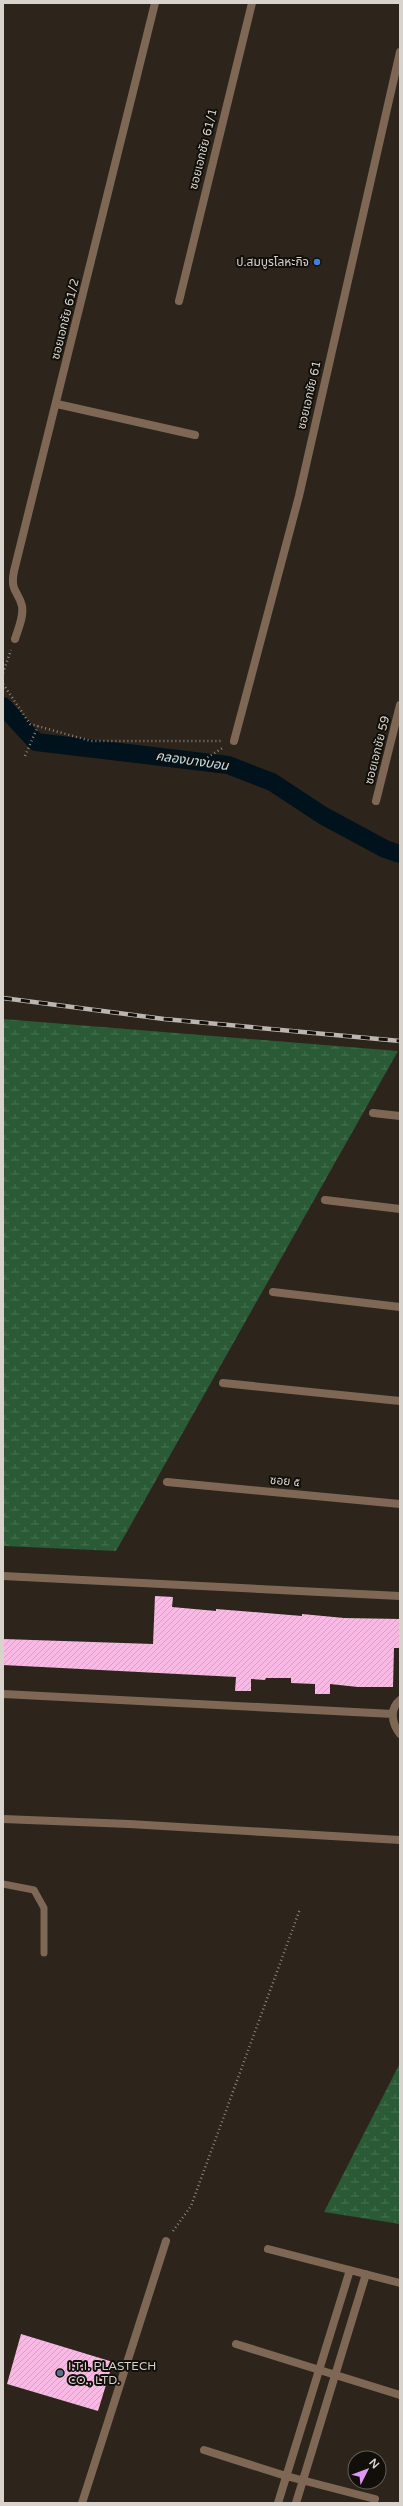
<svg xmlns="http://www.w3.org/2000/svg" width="403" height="2506" viewBox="0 0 403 2506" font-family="'Varela Round','Noto Sans Thai',sans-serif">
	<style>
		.wetland { fill: url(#wetland-marsh) }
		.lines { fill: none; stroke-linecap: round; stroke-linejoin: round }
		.canal { stroke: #00121b; stroke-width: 18 }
		.building { fill: url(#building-hatch) }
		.path { stroke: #8a847c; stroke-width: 2.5; stroke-dasharray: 1 3; stroke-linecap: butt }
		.service { stroke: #7f6755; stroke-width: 7 }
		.minor { stroke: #7f6755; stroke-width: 8 }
		.rail-casing { stroke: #bcb6b0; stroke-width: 4.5 }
		.rail { stroke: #120f0a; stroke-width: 3; stroke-dasharray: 9; stroke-linecap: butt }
		.shop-dot { fill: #3f7fe0; stroke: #120f0a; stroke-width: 1.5 }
		.service-dot { fill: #5c6f8a; stroke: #120f0a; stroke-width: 1.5 }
		.labels { text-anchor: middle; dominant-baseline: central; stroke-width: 4; stroke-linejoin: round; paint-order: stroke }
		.street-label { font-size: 12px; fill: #d8d3cd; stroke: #120f0a }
		.poi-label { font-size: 12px; fill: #d8d3cd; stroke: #120f0a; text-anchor: end }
		.water-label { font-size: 13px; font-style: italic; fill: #bde5f7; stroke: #120f0a }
	</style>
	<defs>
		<pattern id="wetland-marsh" width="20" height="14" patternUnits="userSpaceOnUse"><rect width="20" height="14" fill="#2a5a36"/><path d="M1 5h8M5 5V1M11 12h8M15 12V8" fill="none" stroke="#487152"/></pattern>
		<pattern id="building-hatch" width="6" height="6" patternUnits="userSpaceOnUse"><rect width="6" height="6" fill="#f9b9e4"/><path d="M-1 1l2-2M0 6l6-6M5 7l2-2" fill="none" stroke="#d4a1c3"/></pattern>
	</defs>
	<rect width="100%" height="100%" fill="#2d251b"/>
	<path class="wetland" d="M3,1019L398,1051L116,1551L3,1546Z
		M400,2063V2224L324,2212Z"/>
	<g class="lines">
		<path class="canal" d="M3,706L36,742L228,765L272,782L322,815L385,849L400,854"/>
	</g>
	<path class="building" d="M155,1596L173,1597L172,1607L216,1611V1609L302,1616V1614L344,1618L400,1619V1648H394L393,1687H358L330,1684V1694H315V1684L291,1683V1678H266L265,1680L251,1679V1691H235L236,1677L3,1665V1639L153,1644Z
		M21,2334L113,2362L98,2411L7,2384Z"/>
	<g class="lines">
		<path class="path" d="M3,673L11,650
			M3,684L30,724L91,741H223
			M25,756L38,726
			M194,766L224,747
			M173,2231L191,2206L300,1909"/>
		<path class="service" d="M3,1884L34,1890L44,1908V1953"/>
		<path class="minor" d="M179,301L252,3
			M57,404L195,435
			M15,639C18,629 24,617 22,606C18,590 10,592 14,571L155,3
			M234,741L299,496L400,52
			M376,801L400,705
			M373,1113L400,1116
			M325,1200L400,1209
			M273,1292L400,1307
			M223,1383L400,1401
			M167,1482L400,1504
			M3,1576L400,1596
			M3,1694L393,1714
			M400,1700C389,1709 392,1724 400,1734
			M3,1819L129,1824L400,1840
			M268,2249L400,2283
			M236,2344L400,2395
			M204,2450L286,2476L375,2499
			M82,2503L166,2241
			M278,2503L350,2270
			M296,2503L366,2274"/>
		<g class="rail-casing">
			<path id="rail" d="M3,998L164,1019L400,1041"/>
		</g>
		<use href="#rail" class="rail"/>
	</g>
	<circle class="shop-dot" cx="317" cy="262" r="4"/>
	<circle class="service-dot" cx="60" cy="2373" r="4"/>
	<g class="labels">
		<g class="street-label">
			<text transform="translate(203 149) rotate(-76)">ซอยเอกชัย 61/1</text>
			<text transform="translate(65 319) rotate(-76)">ซอยเอกชัย 61/2</text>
			<text transform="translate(309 395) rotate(-77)">ซอยเอกชัย 61</text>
			<text transform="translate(377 750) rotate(-76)">ซอยเอกชัย 59</text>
			<text transform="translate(285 1481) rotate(5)">ซอย ๕</text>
		</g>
		<g class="poi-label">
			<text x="309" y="262">ป.สมบูรโลหะกิจ</text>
			<text x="68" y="2366" text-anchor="start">I.T.I. PLASTECH<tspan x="68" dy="14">CO., LTD.</tspan></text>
		</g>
		<g class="water-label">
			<text transform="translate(192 761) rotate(8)">คลองบางบอน</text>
		</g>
	</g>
	<rect width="403" height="2506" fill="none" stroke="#d8d3cd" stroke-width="8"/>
	<g transform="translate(367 2470) rotate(48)"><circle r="19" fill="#120f0a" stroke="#615d58"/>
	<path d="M0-3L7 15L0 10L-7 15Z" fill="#df98f2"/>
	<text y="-6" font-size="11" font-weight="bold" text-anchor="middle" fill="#d8d3cd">N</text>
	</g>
</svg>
